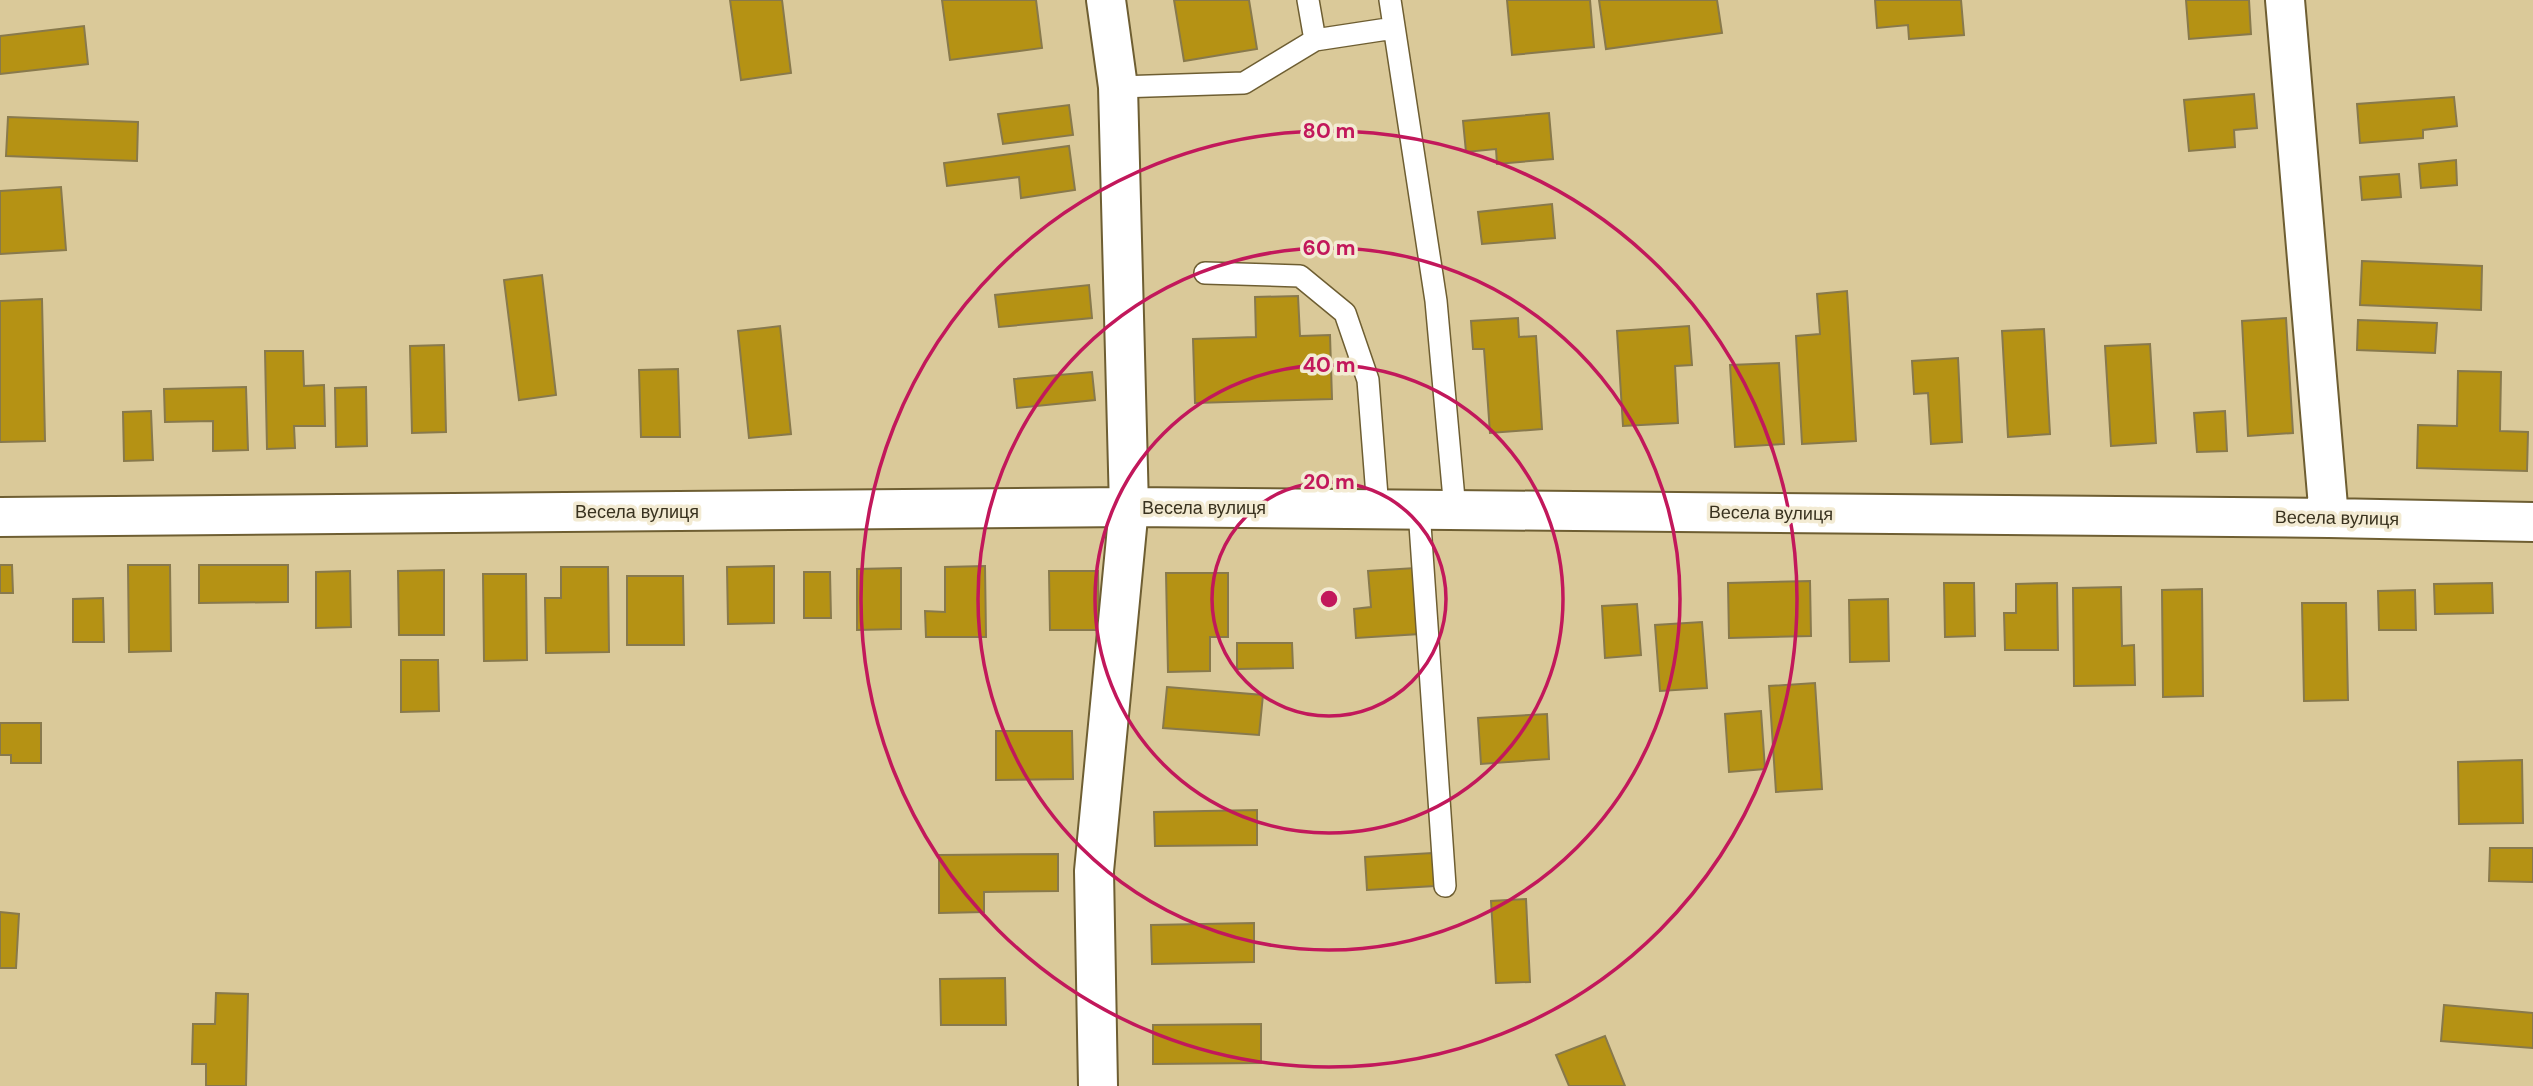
<svg xmlns="http://www.w3.org/2000/svg" width="2533" height="1086" viewBox="0 0 2533 1086" font-family="'DM Sans',sans-serif">
	<style>
		.building { fill: #b59214; stroke: #88794c; stroke-width: 2 }
		.lines { fill: none; stroke-linecap: round; stroke-linejoin: round }
		.service-casing { stroke: #6e5e32; stroke-width: 24 }
		.minor-casing { stroke: #6e5e32; stroke-width: 42 }
		.service { stroke: #fff; stroke-width: 21 }
		.minor { stroke: #fff; stroke-width: 38 }
		.ring { fill: none; stroke: #c2185b; stroke-width: 3.5 }
		.labels { text-anchor: middle; dominant-baseline: central; stroke-width: 7; stroke-linejoin: round; paint-order: stroke }
		.street-label { font-size: 18px; fill: #39321f; stroke: #f3ebd3 }
		.centre { fill: #c2185b; stroke: #f3ebd3; stroke-width: 3.5 }
		.ring-label { font-size: 21px; text-anchor: middle; font-weight: bold; fill: #c2185b; stroke: #f3ebd3; stroke-width: 7; stroke-linejoin: round; paint-order: stroke }
	</style>
	<rect width="100%" height="100%" fill="#dac999"/>
	<path class="building" d="M730,0H782L791,73L741,80Z
		M942,0H1036L1042,48L950,60Z
		M1174,0H1249L1257,49L1184,61Z
		M1507,0H1590L1594,47L1512,55Z
		M1599,0H1717L1722,33L1606,49Z
		M1875,0H1961L1964,35L1909,39L1908,25L1877,28Z
		M2186,0H2249L2251,34L2189,39Z
		M84,26L88,64L0,74V36Z
		M2254,94L2257,128L2234,130L2235,147L2189,151L2184,100Z
		M2454,97L2457,126L2423,130V138L2360,143L2357,104Z
		M1069,105L1073,135L1003,144L998,114Z
		M1549,113L1553,159L1497,164L1496,149L1466,152L1463,121Z
		M8,117L138,122L137,161L6,156Z
		M1069,146L1075,190L1021,198L1019,177L947,186L944,163Z
		M2456,160L2457,185L2421,188L2419,164Z
		M2399,174L2401,197L2362,200L2360,177Z
		M61,187L66,250L0,254V191Z
		M1552,204L1555,238L1482,244L1478,212Z
		M2362,261L2482,266L2481,310L2360,305Z
		M542,275L556,395L519,400L504,280Z
		M1089,285L1092,318L999,327L995,295Z
		M1847,291L1856,441L1802,444L1796,336L1820,334L1817,294Z
		M1298,296L1300,336L1330,335L1332,399L1195,403L1193,339L1256,337L1255,297Z
		M42,299L45,441L0,442V301Z
		M1518,318L1519,337L1536,336L1542,429L1490,433L1484,349H1473L1471,321Z
		M2286,318L2293,433L2248,436L2242,321Z
		M2358,320L2437,323L2435,353L2357,350Z
		M780,326L791,434L749,438L738,331Z
		M1689,326L1692,365L1675,366L1678,423L1623,426L1617,331Z
		M2044,329L2050,434L2008,437L2002,331Z
		M2150,344L2156,443L2111,446L2105,346Z
		M444,345L446,432L412,433L410,346Z
		M265,351H303L304,386L324,385L325,426H294L295,448L267,449Z
		M1958,358L1962,442L1931,444L1928,393L1914,394L1912,361Z
		M1779,363L1784,444L1735,447L1730,365Z
		M678,369L680,437H641L639,370Z
		M2458,371L2501,372L2500,431L2528,432L2527,471L2417,468L2418,425L2457,426Z
		M1092,372L1095,400L1017,408L1014,379Z
		M246,387L248,450L213,451V421L165,422L164,389Z
		M366,387L367,446L336,447L335,388Z
		M151,411L153,460L124,461L123,412Z
		M2225,411L2227,451L2197,452L2194,413Z
		M0,565H12L13,593H0Z
		M128,565H170L171,651L129,652Z
		M199,565H288V602L199,603Z
		M774,566V623L728,624L727,567Z
		M985,566L986,637H926L925,611L945,612V567Z
		M561,567H608L609,652L546,653L545,598H561Z
		M901,568V629L857,630V569Z
		M1415,568L1420,634L1356,638L1354,609L1371,607L1368,571Z
		M444,570V635H399L398,571Z
		M350,571L351,627L316,628V572Z
		M1049,571H1098L1099,630H1050Z
		M804,572H830L831,618H804Z
		M1166,573H1228V637H1210V671L1168,672Z
		M483,574H526L527,660L484,661Z
		M627,576H683L684,645H627Z
		M1810,581L1811,636L1729,638L1728,583Z
		M1944,583H1974L1975,636L1945,637Z
		M2057,583L2058,650H2005L2004,613H2016V584Z
		M2492,583L2493,613L2435,614L2434,584Z
		M2121,587L2122,646L2134,645L2135,685L2074,686L2073,588Z
		M2202,589L2203,696L2163,697L2162,590Z
		M2415,590L2416,630H2379L2378,591Z
		M103,598L104,642H73V599Z
		M1888,599L1889,661L1850,662L1849,600Z
		M2302,603H2346L2348,700L2304,701Z
		M1637,604L1641,655L1605,658L1602,606Z
		M1702,622L1707,688L1660,691L1655,625Z
		M1237,643H1292L1293,668L1237,669Z
		M401,660H438L439,711L401,712Z
		M1815,683L1822,789L1776,792L1769,686Z
		M1167,687L1263,695L1259,735L1163,728Z
		M1761,711L1765,769L1729,772L1725,714Z
		M1547,714L1549,759L1481,764L1478,718Z
		M0,723H41V763H11V755H0Z
		M996,731H1072L1073,779L996,780Z
		M2522,760L2523,823L2459,824L2458,762Z
		M1257,810V845L1155,846L1154,812Z
		M2490,848H2533V882L2489,881Z
		M1432,853L1435,886L1367,890L1365,857Z
		M1058,854V891L984,892V912L939,913V855Z
		M1526,899L1530,982L1496,983L1491,901Z
		M0,912L19,914L16,968H0Z
		M1254,923V962L1152,964L1151,925Z
		M1005,978L1006,1025H941L940,979Z
		M216,993L248,994L246,1086H206V1064H192L193,1024H215Z
		M2444,1005L2533,1013V1048L2441,1041Z
		M1261,1024V1063L1153,1064V1025Z
		M1605,1036L1625,1086H1569L1556,1055Z"/>
	<g class="lines">
		<g class="service-casing">
			<path id="service" d="M1308,0L1315,40
				M1390,0L1436,301L1455,510
				M1118,87L1244,83L1315,40L1394,28
				M1205,273L1300,276L1345,313L1368,380L1378,509
				M1419,510L1445,886"/>
		</g>
		<g class="minor-casing">
			<path id="minor" d="M2285,0L2329,518
				M0,517L1129,507L2329,518L2533,522
				M1098,1086L1094,871L1129,507L1118,87L1106,0"/>
		</g>
		<use href="#service" class="service"/>
		<use href="#minor" class="minor"/>
	</g>
	<g class="ring">
		<circle cx="1329" cy="599" r="117"/>
		<circle cx="1329" cy="599" r="234"/>
		<circle cx="1329" cy="599" r="351"/>
		<circle cx="1329" cy="599" r="468"/>
	</g>
	<g class="labels">
		<g class="street-label">
			<text x="1204" y="508">Весела вулиця</text>
			<text x="637" y="512">Весела вулиця</text>
			<text transform="translate(1771 513) rotate(1)">Весела вулиця</text>
			<text transform="translate(2337 518) rotate(1)">Весела вулиця</text>
		</g>
	</g>
	<circle cx="1329" cy="599" r="10" class="centre"/>
	<g class="ring-label">
		<text x="1329" y="138">80 m</text>
		<text x="1329" y="255">60 m</text>
		<text x="1329" y="372">40 m</text>
		<text x="1329" y="489">20 m</text>
	</g>
</svg>
